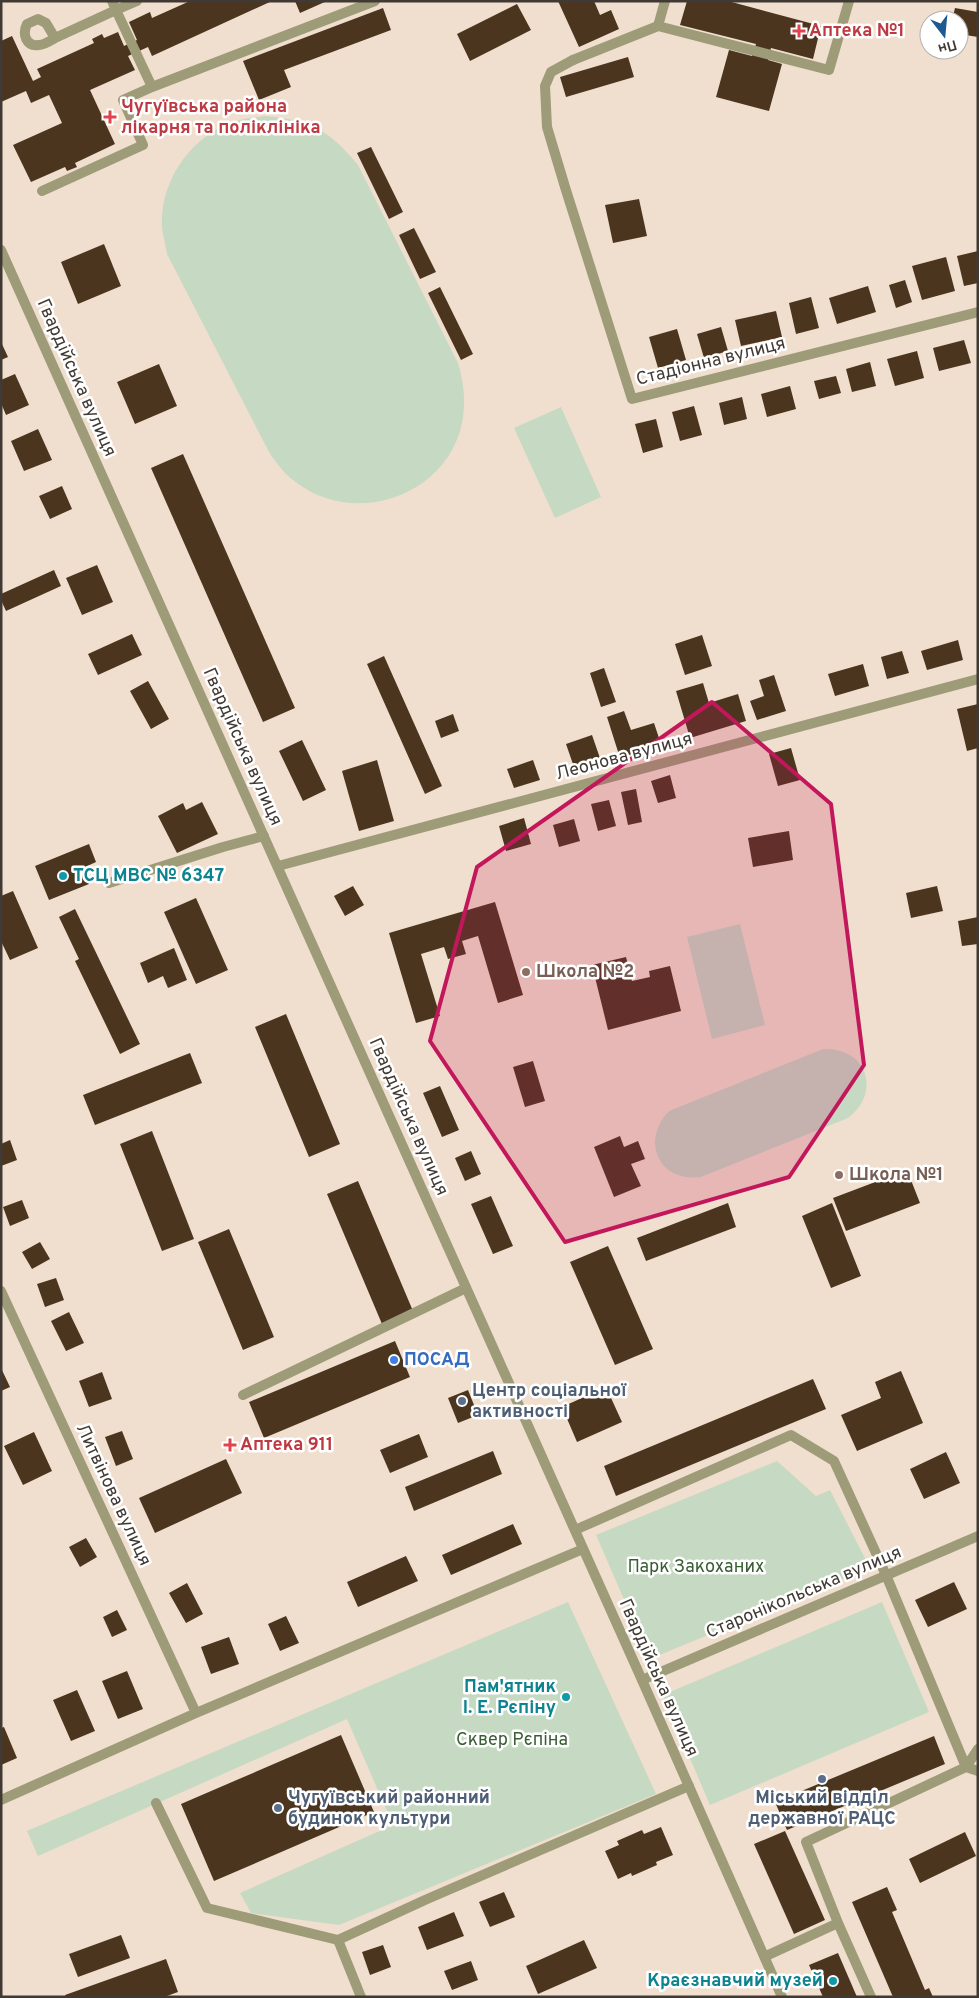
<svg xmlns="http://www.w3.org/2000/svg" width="979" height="1998" viewBox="0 0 979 1998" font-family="Overpass,sans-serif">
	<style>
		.green { fill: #c6d9c3 }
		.building { fill: #4c351f }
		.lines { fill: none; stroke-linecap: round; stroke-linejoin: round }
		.service { stroke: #9e9b78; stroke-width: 10 }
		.minor { stroke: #9e9b78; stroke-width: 10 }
		.tertiary { stroke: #9e9b78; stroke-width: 10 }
		.marked { fill: #c2185b; fill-opacity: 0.2; stroke: #c2185b; stroke-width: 4; stroke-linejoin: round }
		.health-dot { fill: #e0444e; stroke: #fff; stroke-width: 2 }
		.culture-dot { fill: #0f9aa8; stroke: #fff; stroke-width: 2 }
		.education-dot { fill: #8d6e63; stroke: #fff; stroke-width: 2 }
		.shop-dot { fill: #3f7fe0; stroke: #fff; stroke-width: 2 }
		.service-dot { fill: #5c6f8a; stroke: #fff; stroke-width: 2 }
		.labels { text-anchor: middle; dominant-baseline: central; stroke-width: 5; stroke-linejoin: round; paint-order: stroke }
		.health-label { font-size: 18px; font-weight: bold; fill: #be3a42; stroke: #fff; text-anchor: start }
		.street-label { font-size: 18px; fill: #413a34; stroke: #fff }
		.culture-label { font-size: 18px; font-weight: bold; fill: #0d838f; stroke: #fff; text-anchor: end }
		.education-label { font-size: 18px; font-weight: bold; fill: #785e54; stroke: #fff; text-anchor: start }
		.shop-label { font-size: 18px; font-weight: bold; fill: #366cbe; stroke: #fff; text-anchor: start }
		.service-label { font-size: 18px; font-weight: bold; fill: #4e5e75; stroke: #fff; text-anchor: start }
		.park-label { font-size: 18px; fill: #3a5e34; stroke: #fff }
	</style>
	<rect width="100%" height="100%" fill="#f0dfce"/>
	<path class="green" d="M264,116C311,120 328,129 358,165L458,363C464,383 466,402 462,423C447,496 355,527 297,483C285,475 277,464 269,452L167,254C166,246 163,236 162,228C159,181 192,134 237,121C245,118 255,118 264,116Z
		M561,407L601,497L555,518L514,428Z
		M740,924L765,1025L712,1039L687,937Z
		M823,1049C867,1047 882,1092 848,1118L701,1177C659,1183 640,1141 669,1111Z
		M777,1461L816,1496L830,1490L870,1568L650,1659L596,1535Z
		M568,1602L656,1794L339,1925L251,1913L240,1893L393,1825L347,1719L38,1856L27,1831Z
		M882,1602L929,1712L710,1805L663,1695Z"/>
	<path class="building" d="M190,1H272L152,56L148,47L128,56L135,70L90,90L115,144L75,163L77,167L67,171L65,167L31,182L13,145L62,123L49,95L31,103L26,91L1,102V41L12,36L33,81L41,77L37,69L94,43L92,39L102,34L104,38L118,32L124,46L137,40L129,22L150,12L152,18Z
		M295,1H327L300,13Z
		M558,1H594L600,15L611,10L619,29L579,47Z
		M687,1H728L821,26L813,59L771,48L768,60L782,64L769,111L716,97L729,50L752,56L756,44L680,25Z
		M517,4L531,30L470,61L457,34Z
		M383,8L391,30L284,70L291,87L259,100L243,61Z
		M955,8L978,12V37L959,34V20H952Z
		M628,57L634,77L566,97L560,77Z
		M371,147L403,212L389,219L357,153Z
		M639,199L647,236L613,243L605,205Z
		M414,228L436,272L420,279L399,235Z
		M104,244L121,286L78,304L61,262Z
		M978,251V283L964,286L957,256Z
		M946,257L955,291L922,300L912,266Z
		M905,280L912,302L896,308L889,285Z
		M868,286L876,312L837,324L829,298Z
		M440,287L473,354L461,360L428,293Z
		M811,297L819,328L796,334L789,303Z
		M776,311L782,337L741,346L735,320Z
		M721,327L728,351L704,358L697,334Z
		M677,329L686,360L658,368L649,337Z
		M964,340L971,363L939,371L933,348Z
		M1,342L8,357L1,360Z
		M917,351L924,378L895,386L887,359Z
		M870,362L876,386L852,392L846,369Z
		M159,364L177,406L135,424L117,382Z
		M15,374L29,405L6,415L1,403V380Z
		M836,376L841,393L819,399L814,381Z
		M790,386L796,409L767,417L761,394Z
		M742,397L747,419L724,425L719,403Z
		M694,406L702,435L680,441L672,412Z
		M656,419L663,447L643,453L635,424Z
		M38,429L52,460L24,471L11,441Z
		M183,454L295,708L263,722L151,468Z
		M62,486L72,509L50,519L39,496Z
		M97,565L113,602L82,615L66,578Z
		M54,570L61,586L6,611L1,600V594Z
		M132,634L142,655L98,675L88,654Z
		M702,635L712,666L685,675L675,644Z
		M958,640L963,660L927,670L921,651Z
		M902,651L909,673L887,679L881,657Z
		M384,656L442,786L425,794L367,664Z
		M863,664L869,686L835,696L828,674Z
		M604,668L616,702L601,707L590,673Z
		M774,675L786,711L757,720L750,701L764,696L759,680Z
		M148,681L169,719L151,729L130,691Z
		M703,683L709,703L738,694L746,721L690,738L676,691Z
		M978,704V748L967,751L957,709Z
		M624,711L631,730L654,723L661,744L620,758L607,717Z
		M453,714L459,731L441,738L435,721Z
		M592,735L601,761L575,770L566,744Z
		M302,740L326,790L303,801L279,751Z
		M791,748L800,780L778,786L769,754Z
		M377,760L394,821L359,831L342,771Z
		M533,760L540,780L514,788L507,769Z
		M670,775L676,798L658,803L651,781Z
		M636,789L642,822L628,825L621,792Z
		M609,800L616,826L598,831L591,804Z
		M202,802L218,834L177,853L158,816L183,803L186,810Z
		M524,818L531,844L506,851L499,826Z
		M574,819L580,841L559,847L553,825Z
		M789,831L793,860L753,867L748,838Z
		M89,844L96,862L83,868L89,884L49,900L35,866Z
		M353,886L364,905L345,916L334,896Z
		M937,886L943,911L911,918L906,893Z
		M13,891L38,948L10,960L1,941V896Z
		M196,898L228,970L196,984L164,912Z
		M495,902L523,995L498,1003L478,936L462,941L466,954L448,959L444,947L421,954L440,1016L416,1023L389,933Z
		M75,909L140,1044L120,1054L75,961L79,959L59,917Z
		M978,917V944L962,946L958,921Z
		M174,948L187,980L168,988L163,976L148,983L140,963Z
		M626,957L632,981L650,977L649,971L670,966L681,1011L608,1030L592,965Z
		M286,1014L340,1144L309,1157L255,1027Z
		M190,1053L202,1083L95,1125L83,1095Z
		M533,1061L545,1101L525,1107L513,1067Z
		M440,1086L459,1130L442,1137L423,1093Z
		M152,1131L194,1239L162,1251L120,1144Z
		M620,1136L624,1147L638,1141L645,1159L631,1164L641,1186L614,1197L594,1147Z
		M10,1140L17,1160L1,1166V1144Z
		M471,1151L481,1174L465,1181L455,1158Z
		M907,1170L920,1203L846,1231L833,1198Z
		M358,1181L413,1311L382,1324L327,1194Z
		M491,1196L513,1246L493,1254L471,1204Z
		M22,1200L29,1218L10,1226L3,1207Z
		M728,1203L736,1227L646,1261L637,1238Z
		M832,1203L861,1276L831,1288L802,1216Z
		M229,1229L274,1337L243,1350L198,1242Z
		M40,1242L50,1259L32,1269L22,1252Z
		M608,1246L653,1349L615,1365L570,1262Z
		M56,1278L64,1300L45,1307L37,1284Z
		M69,1312L84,1343L66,1351L51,1321Z
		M395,1341L410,1377L264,1438L249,1402Z
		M1,1368L10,1387L1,1391Z
		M901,1371L923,1423L857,1451L841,1415L881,1398L875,1382Z
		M102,1372L112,1399L89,1407L79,1381Z
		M813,1379L826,1409L616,1496L604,1466Z
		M606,1387L622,1422L577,1442L562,1407Z
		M468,1390L478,1415L458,1423L448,1398Z
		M122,1431L133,1459L116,1466L105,1437Z
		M34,1432L52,1471L23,1485L4,1446Z
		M419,1434L428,1457L390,1473L380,1450Z
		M493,1451L502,1474L414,1511L405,1487Z
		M946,1452L960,1483L924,1499L910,1469Z
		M226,1459L242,1493L155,1533L139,1498Z
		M513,1524L522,1544L451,1575L442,1555Z
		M86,1538L97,1557L80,1567L69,1547Z
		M406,1556L418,1581L358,1607L347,1582Z
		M954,1582L967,1609L928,1627L915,1600Z
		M187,1583L203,1614L186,1623L169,1593Z
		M117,1610L127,1630L112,1637L103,1617Z
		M286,1616L299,1643L280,1651L268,1624Z
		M229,1637L239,1664L211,1674L201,1647Z
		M127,1671L143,1709L118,1719L102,1681Z
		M77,1690L95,1731L71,1741L53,1700Z
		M4,1727L17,1758L1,1765V1728Z
		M341,1735L374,1812L214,1881L181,1804Z
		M934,1736L945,1764L787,1830L775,1802Z
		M661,1827L673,1855L656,1862L657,1865L632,1876L631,1873L618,1879L605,1851L619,1845L617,1841L642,1830L644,1834Z
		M785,1831L825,1920L794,1934L754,1844Z
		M965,1832L976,1856L920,1883L909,1859Z
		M887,1887L897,1910L892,1912L925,1990L929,1988L933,1997H893L852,1902Z
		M504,1892L515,1917L490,1927L479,1902Z
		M454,1912L464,1936L427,1950L418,1927Z
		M121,1935L130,1958L78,1977L69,1954Z
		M584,1940L597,1968L538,1994L526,1966Z
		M383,1945L391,1967L370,1975L362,1952Z
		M838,1953L857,1997H823L809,1965Z
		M166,1959L178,1992L164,1997H66L65,1995Z
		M471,1961L478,1980L452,1990L444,1971Z"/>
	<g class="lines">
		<path class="service" d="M112,1L116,10L137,1
			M38,19L46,23L55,38C50,41 44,45 39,45C26,47 22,34 27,24Z
			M658,26L829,70L849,1
			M55,38L116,10L152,87L375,1
			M573,60L658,26L665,1
			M42,191L143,145L123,100L152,87
			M109,883L223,847L264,836
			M243,1395L466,1288
			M575,1530L791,1435L834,1461L886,1575L966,1767L806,1842L838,1923L871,1997
			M978,1749L966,1767L978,1771
			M156,1803L207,1908L338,1940L425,1900L689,1786
			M766,1956L838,1923"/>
		<path class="minor" d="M573,60L551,72L545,86L547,127L565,187L632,399L978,312
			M278,866L978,679
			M1,1291L196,1713
			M642,1680L978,1536
			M1,1800L196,1713L583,1549
			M338,1940L361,1997"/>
		<path class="tertiary" d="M1,250L642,1680L782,1997"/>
	</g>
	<path class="marked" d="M712,702L831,804L864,1065L789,1177L565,1242L430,1041L477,867Z"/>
	<g class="health-dot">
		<path d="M796.5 23.5h5v5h5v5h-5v5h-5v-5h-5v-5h5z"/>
		<path d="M107.5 109.5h5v5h5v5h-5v5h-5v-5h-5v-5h5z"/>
		<path d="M227.5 1437.5h5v5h5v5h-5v5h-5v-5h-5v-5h5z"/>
	</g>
	<g class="culture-dot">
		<circle cx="63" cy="876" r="5"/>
		<circle cx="566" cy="1697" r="5"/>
		<circle cx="833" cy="1981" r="5"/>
	</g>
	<g class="education-dot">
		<circle cx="526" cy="972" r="5"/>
		<circle cx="839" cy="1175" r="5"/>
	</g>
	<circle class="shop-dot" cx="394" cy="1360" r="5"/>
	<g class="service-dot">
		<circle cx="462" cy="1401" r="5"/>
		<circle cx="822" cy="1779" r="5"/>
		<circle cx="278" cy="1808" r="5"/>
	</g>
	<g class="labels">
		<g class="health-label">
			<text x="809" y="31">Аптека №1</text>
			<text x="121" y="107">Чугуївська района<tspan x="121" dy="21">лікарня та поліклініка</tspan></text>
			<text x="240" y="1445">Аптека 911</text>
		</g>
		<g class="street-label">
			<text transform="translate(711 362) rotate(-14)">Стадіонна вулиця</text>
			<text transform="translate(76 378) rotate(66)">Гвардійська вулиця</text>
			<text transform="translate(242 747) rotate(66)">Гвардійська вулиця</text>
			<text transform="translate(624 757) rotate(-15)">Леонова вулиця</text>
			<text transform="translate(408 1117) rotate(66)">Гвардійська вулиця</text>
			<text transform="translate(113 1495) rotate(65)">Литвінова вулиця</text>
			<text transform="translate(804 1593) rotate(-23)">Старонікольська вулиця</text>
			<text transform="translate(658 1678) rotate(66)">Гвардійська вулиця</text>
		</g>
		<g class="culture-label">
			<text x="73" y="876" text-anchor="start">ТСЦ МВС № 6347</text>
			<text x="556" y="1687">Пам'ятник<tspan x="556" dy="21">І. Е. Рєпіну</tspan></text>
			<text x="823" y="1981">Краєзнавчий музей</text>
		</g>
		<g class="education-label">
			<text x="536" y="972">Школа №2</text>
			<text x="849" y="1175">Школа №1</text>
		</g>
		<g class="shop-label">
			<text x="404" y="1360">ПОСАД</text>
		</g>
		<g class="service-label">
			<text x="472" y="1391">Центр соціальної<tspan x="472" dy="21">активності</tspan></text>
			<text x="288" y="1798">Чугуївський районний<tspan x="288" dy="21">будинок культури</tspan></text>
			<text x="822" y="1798" text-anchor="middle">Міський відділ<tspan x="822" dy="21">державної РАЦС</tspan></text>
		</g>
		<g class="park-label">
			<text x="696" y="1567">Парк Закоханих</text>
			<text x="512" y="1740">Сквер Рєпіна</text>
		</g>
	</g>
	<rect width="979" height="1998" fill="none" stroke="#413a34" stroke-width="5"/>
	<g transform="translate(944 35) rotate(164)"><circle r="24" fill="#ffffff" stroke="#b3b0ae"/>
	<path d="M0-4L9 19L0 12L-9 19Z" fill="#1d5a90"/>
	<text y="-8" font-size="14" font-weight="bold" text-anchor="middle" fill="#413a34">Пн</text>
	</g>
</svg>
